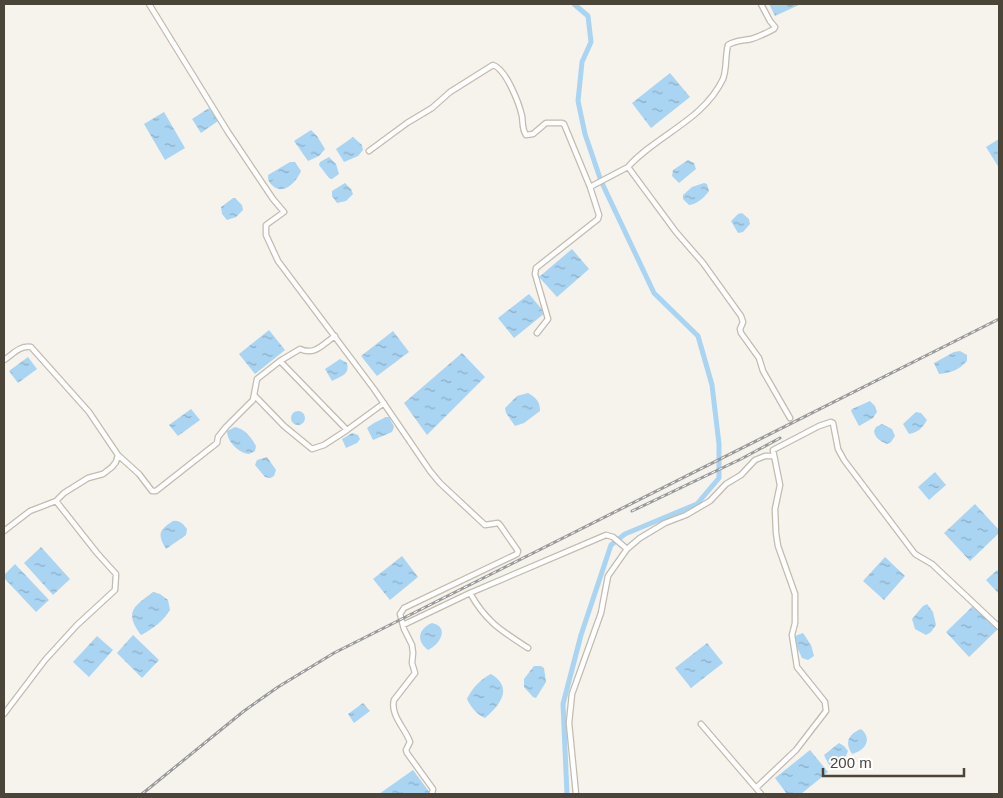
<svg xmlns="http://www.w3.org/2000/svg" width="1003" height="798" viewBox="0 0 1003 798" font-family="Arial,sans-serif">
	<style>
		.water { fill: url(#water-ripples) }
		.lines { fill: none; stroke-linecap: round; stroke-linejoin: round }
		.canal { stroke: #a9d4f2; stroke-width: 5 }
		.minor-casing { stroke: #c2bbae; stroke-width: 7 }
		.minor { stroke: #fff; stroke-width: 4.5 }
		.rail-casing { stroke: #9a9a9a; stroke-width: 3 }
		.rail { stroke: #fff; stroke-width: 1; stroke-dasharray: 4; stroke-linecap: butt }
	</style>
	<defs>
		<pattern id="water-ripples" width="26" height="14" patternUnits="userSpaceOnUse" patternTransform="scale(1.25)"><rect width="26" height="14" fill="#a9d4f2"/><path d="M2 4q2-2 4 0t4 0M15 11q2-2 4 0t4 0" fill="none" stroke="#8caec5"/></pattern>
	</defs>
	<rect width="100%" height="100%" fill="#f6f3ec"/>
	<path class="water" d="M769,4H801L775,16Z
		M670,73L690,97L651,128L632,103Z
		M209,108L218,121L201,133L192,119Z
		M164,112L185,148L165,160L144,124Z
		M311,130L317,136L325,149L319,156L308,161L294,141Z
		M353,137L362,145L363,150L358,156L344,162L336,149Z
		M999,139V168L986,147Z
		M329,157L336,164L339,174L332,179L329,178L319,165L320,162Z
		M688,160L694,163L696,169L679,183L672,176L673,170Z
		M290,162H295L301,171C297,181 284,196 273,186C269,183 268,180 268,175Z
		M345,183L351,189L353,194L346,201L337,203L332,196V191Z
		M704,183L707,184L709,191C704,198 697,204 689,205L683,199V195L692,187Z
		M233,198H235L242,205L243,210L236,217L227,220L222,214L221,207Z
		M742,213L749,219L750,224L743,232L738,233L731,221L738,214Z
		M572,249L589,269L557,297L539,277Z
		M529,294L545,313L514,338L498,318Z
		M269,330L285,350L255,374L239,354Z
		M393,331L409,352L377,376L361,356Z
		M960,351L967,355V361C959,370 951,373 939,374L934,363L954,352Z
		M462,353L485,377L427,435L404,403Z
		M28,357L37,369L18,383L9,371Z
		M340,359L347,363C350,375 341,376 332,381L325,369Z
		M528,393C536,398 540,401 540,411L524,423L515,426L506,413L505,408L517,396Z
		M870,401L875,406L877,412L873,418L859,426L851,411L852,409Z
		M191,409L200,420L178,436L169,425Z
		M291 418a7 7 0 1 1 14 0a7 7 0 1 1-14 0Z
		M916,412L921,413L927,420C922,429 918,432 909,434L903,424Z
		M386,417H389L394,427L392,432L373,440L367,428L374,423Z
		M882,424L892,429L895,436L891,442L887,444C880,441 875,438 874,431L876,427Z
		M235,427C245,429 251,437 256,446L255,451L249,454C239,453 227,442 227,431Z
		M352,433L358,435L360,439L357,443L346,448L342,439Z
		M267,457L276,470L274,476L270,478L265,477L255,465L257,460Z
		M935,472L946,485L929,500L918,487Z
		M975,504L999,530V533L970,561L944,533Z
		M173,521C180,520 183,524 187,529L186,535L166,549C157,534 159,530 173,521Z
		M41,547L70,579L53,595L24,563Z
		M402,556L418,577L390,600L373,579Z
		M885,557L905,576L884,600L863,581Z
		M15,564L49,600L36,612L4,578V575Z
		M997,570L999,572V594L986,580Z
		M153,592L160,594L168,600L170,610C163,621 153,629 141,635C124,612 133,607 153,592Z
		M927,604L933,612L936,625L931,632L926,635L915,629L912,619L923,606Z
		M974,605L998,629L969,657L946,632Z
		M432,623C450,627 440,645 428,650C416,641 418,629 432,623Z
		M803,633L811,645L814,656L808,660L802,658L793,639L795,636Z
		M133,635L159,660L142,678L117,653Z
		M97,636L113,650L89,677L73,662Z
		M707,643L723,663L691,688L675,668Z
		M534,666H541L544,668L546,682L536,698L533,697L524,687V679Z
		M491,674C514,688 500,705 485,718C477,715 470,706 467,699C472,688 481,679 491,674Z
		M363,703L370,711L354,723L348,714Z
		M861,729C873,739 865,751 852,754C844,742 849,734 861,729Z
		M839,743L844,746L848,751L846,756L831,769L824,755Z
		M810,750L828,772L801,794H787L775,778Z
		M413,770L430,793L429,794H379Z"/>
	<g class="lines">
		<path class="canal" d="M567,794L563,704L581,635L611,545L625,534L697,504L719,478V444L712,385L698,336L654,293L601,181L585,134L578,101L582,62L591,42L588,16L574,4"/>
		<g class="minor-casing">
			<path id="minor" d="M149,4L228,132L273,199L284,212L266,225V235L278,261L374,389L430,471L440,483L485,525L498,523L500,525L518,551L517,554L404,608L400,614L404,629L412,645L413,653L412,663L415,673L394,700C390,715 405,728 410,742L406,750L407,753L433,789L432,794
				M761,4L770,21L775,27L774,29C766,33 759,37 751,39C742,41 736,40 728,45C725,56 727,69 723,79C703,121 656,135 628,167L676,232L703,263L741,316L743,322L740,329L741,333L759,358L763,371L790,418
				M369,151L407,123L432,108L450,92L493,65C506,69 519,103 522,116C523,123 522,129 526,135L533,134L546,123H562L564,124L590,187
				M537,333L548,319L535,274L536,268L598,219L599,215L590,187L628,167
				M4,360C12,355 20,345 31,347L89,412L118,455L116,462L112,467L103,474L88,478L64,493L56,501L30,511L4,531
				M280,361L300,349C315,356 323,344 335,336
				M255,396L284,426L312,449L324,445L347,430
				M118,455L139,474L152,491H156L217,443L218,437L226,427L253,400L257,379L280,361L347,430L384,403
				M470,593L606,535L613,537L627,549
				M403,625L470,593C486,622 502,631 528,648
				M4,714L45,660L77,625L115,590L116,574L97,553L56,501
				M701,724L756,788
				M576,794L569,723L572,694L601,613L608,576L627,549L640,538L665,523L686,515L710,501L726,484L741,475L755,460L765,456H773
				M761,794L756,788L796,750L826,711L825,702L797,667L792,635L795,623V594L778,546L776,533L775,509L780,485L773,450L819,426L831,422L833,423L838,449L844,460L915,554L932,564L999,627"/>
		</g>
		<use href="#minor" class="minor"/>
		<g class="rail-casing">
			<path id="rail" d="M632,511L741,459L780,438
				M142,794L244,711L278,687L334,653L999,319"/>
		</g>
		<use href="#rail" class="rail"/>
	</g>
	<rect width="1003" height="798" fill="none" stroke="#4b4439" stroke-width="10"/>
	<path d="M823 768v8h141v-8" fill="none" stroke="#4b4439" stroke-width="2.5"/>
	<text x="830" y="768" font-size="15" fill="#4b4439" stroke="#ffffff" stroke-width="4" paint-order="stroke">200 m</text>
</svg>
